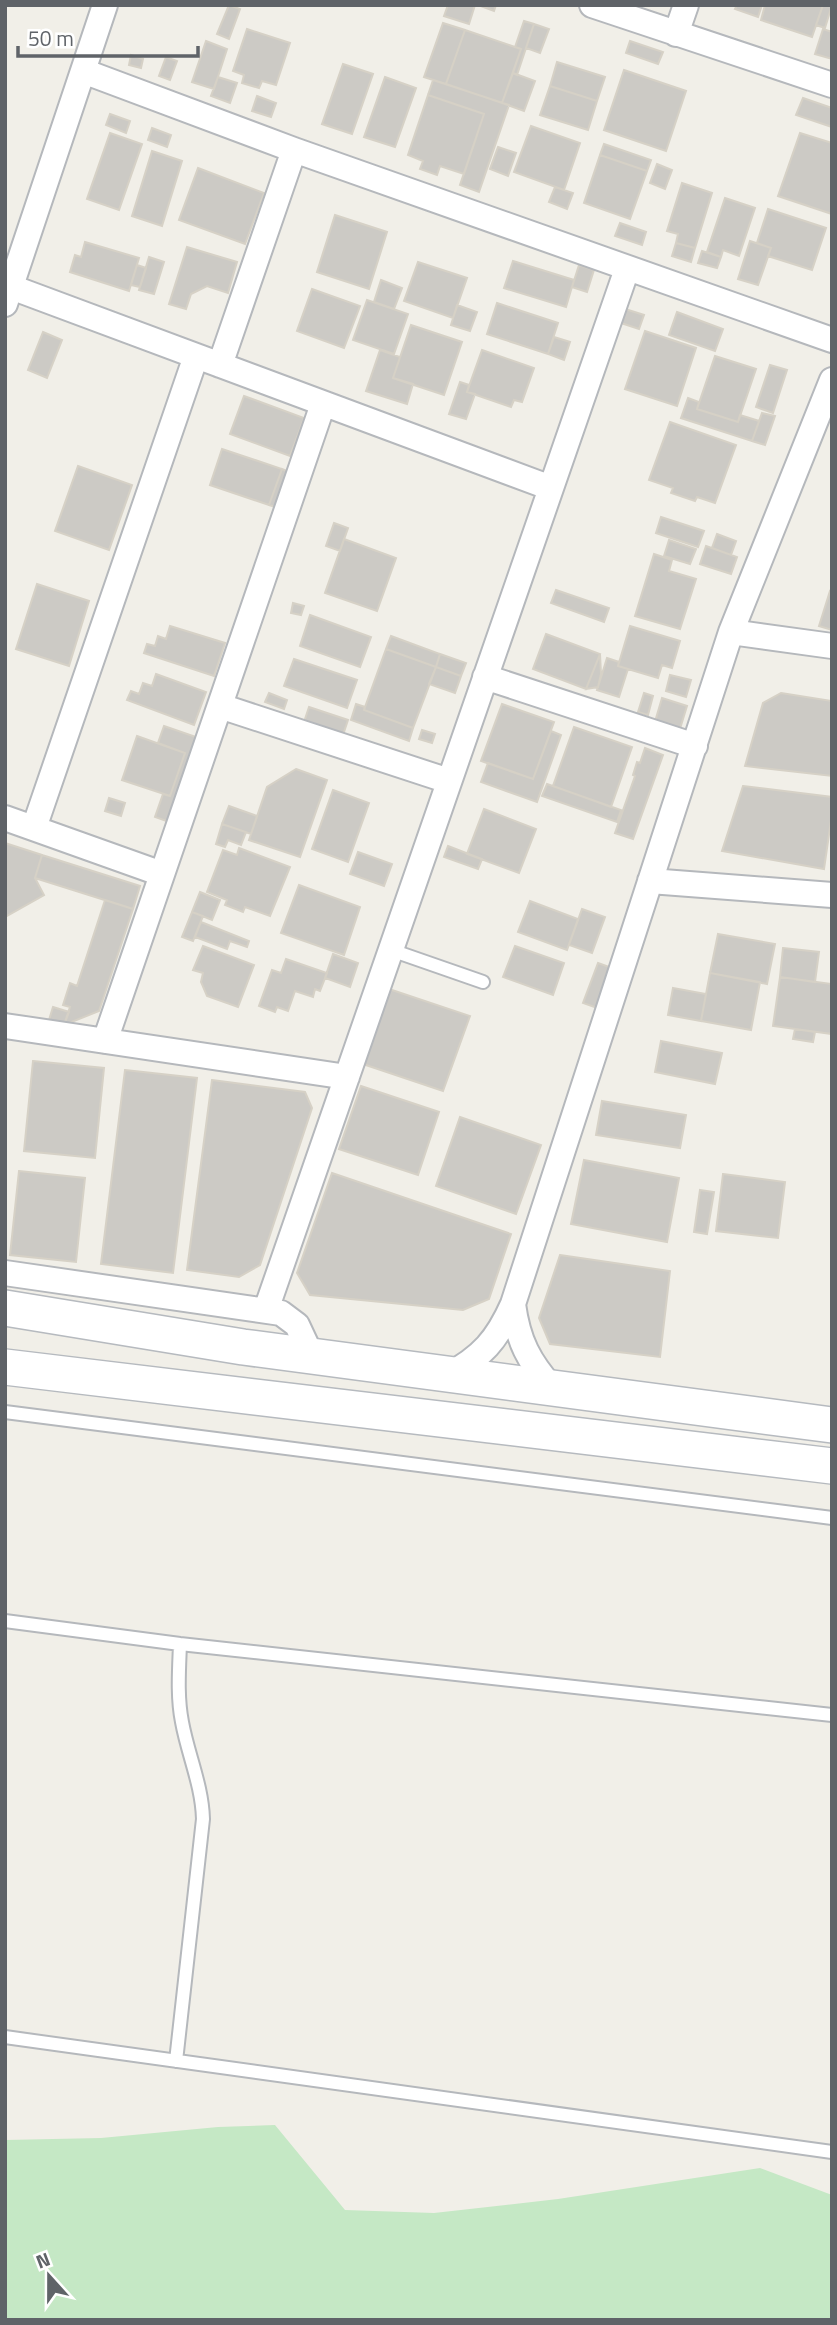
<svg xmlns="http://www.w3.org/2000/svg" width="837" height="2325" viewBox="0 0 837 2325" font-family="'Titillium Web',sans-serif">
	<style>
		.green { fill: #c5e8c5 }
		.building { fill: #cccac5; stroke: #d6d1c6; stroke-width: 2 }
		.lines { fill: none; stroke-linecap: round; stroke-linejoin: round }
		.service-casing { stroke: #b5b8bc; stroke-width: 16 }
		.minor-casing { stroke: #b5b8bc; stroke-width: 28 }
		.secondary-casing { stroke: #b6babf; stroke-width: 38 }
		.service { stroke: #fff; stroke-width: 12 }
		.minor { stroke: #fff; stroke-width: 24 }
		.secondary { stroke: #fff; stroke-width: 35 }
	</style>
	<rect width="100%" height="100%" fill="#f1efe8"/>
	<path class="green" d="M275,2125L345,2210L434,2213L558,2199L760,2168L832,2195V2320H5V2140L101,2138L218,2127Z"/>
	<path class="building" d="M229,5L240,9L229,39L217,34Z
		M448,5H475L469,24L444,16Z
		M478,5H496L494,11Z
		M737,5H762L758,17L735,9Z
		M765,5H823L812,37L761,20Z
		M823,5H832L825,28L816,25Z
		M524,21L534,24L517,75L513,73L521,49L515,47Z
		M443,23L465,30L446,84L424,77Z
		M534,24L549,29L540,53L526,48Z
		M247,29L290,43L276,85L262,81L259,88L242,83L244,75L233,71Z
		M823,29L832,32V59L815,54Z
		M465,30L521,49L502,103L446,84Z
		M206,41L227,49L214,89L192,82Z
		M630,41L663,52L658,64L626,53Z
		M131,55L143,59L141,68L129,65Z
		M166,57L177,61L170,80L159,76Z
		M557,62L605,77L597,101L550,86Z
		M343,64L373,74L352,134L322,124Z
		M624,70L686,91L666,151L604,130Z
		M513,73L535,81L524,111L502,103Z
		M218,77L237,83L230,103L211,96Z
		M385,77L416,88L395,147L364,137Z
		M433,80L509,105L479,192L460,185L484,114L428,95Z
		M550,86L597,101L588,130L540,115Z
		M428,95L484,114L464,174L440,166L437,175L420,169L423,161L408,155Z
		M257,96L276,103L271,117L252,111Z
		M803,98L832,108V127L796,115Z
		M110,114L130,121L126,133L106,125Z
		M531,126L580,143L564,190L514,172Z
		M152,128L171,135L167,147L148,140Z
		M110,133L142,144L119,210L87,199Z
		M800,133L832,143V214L778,196Z
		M604,144L651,160L647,171L600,155Z
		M498,147L516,153L508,176L490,169Z
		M152,151L182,161L162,226L132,216Z
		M600,155L647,171L630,219L584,203Z
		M657,164L672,170L665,189L650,183Z
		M198,168L264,193L245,244L179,220Z
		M682,183L712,193L695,248L676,243L678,234L667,231Z
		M555,187L573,193L567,209L549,202Z
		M725,198L755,208L739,256L723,250L721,257L707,252Z
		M768,209L826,228L812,270L768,256L771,248L757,243Z
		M335,215L387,232L369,289L317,272Z
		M620,223L646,232L642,245L615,236Z
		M750,241L771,248L758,285L738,279Z
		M85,242L139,258L129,291L70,272L75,255L81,257Z
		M676,243L695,248L691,262L672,256Z
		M187,247L237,262L228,293L207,286L191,294L186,309L169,304Z
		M702,251L721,257L717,268L698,263Z
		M149,257L164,262L154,294L139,290Z
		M513,261L574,280L566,307L504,288Z
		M418,262L467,278L453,318L404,301Z
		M137,265L146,268L140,287L131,285Z
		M579,265L594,270L587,292L572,287Z
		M381,280L402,288L394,309L374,302Z
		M312,289L360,306L344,348L297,331Z
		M367,300L408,314L394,354L353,340Z
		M497,303L558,323L548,354L487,334Z
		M457,305L477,312L470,331L451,325Z
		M622,308L644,315L639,329L618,322Z
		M677,312L723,329L715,351L669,335Z
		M411,325L462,342L444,395L393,378Z
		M645,331L696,348L677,406L625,389Z
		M43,332L62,340L47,378L28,370Z
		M554,337L570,342L564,360L548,354Z
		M380,350L400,357L393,378L413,384L407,404L366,391Z
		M482,350L534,368L522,402L514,400L511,407L467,392Z
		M715,356L756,369L738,422L697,409Z
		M770,365L787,370L773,413L756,407Z
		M460,382L469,385L467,392L475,394L466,419L449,414Z
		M244,396L304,418L290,456L230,434Z
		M688,398L699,402L697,409L738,422L740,415L759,421L752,441L681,418Z
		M762,413L775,416L765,445L752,441Z
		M670,422L736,445L715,503L697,497L695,501L671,493L673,488L649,480Z
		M222,449L282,469L269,505L210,485Z
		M78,466L132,485L109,550L55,531Z
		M282,469L294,474L282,509L269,505Z
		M661,517L704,531L698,547L656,533Z
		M334,523L348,528L340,551L326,546Z
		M717,534L736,541L731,555L712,548Z
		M344,539L396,558L377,611L325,593Z
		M669,540L696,549L690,564L664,556Z
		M706,546L737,557L731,574L700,564Z
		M654,554L672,560L669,571L696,579L680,629L635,616Z
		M37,584L89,601L69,666L16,649Z
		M556,590L609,608L604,622L551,603Z
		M830,591L832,592V630L819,626Z
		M293,603L304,606L301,615L291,613Z
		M310,615L371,637L360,667L300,646Z
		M170,626L225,643L214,676L144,653L147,644L155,646L158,636L166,639Z
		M630,626L680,641L672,668L662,665L658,678L618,666Z
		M546,634L600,654L586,689L533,669Z
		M391,636L440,654L436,667L386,649Z
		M386,649L436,667L413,728L364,710Z
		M440,654L466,663L461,676L436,667Z
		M600,654L601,674L598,687L586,689Z
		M607,658L619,662L618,666L628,669L619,697L597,690Z
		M294,659L357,680L347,708L284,686Z
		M436,667L461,676L455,693L429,684Z
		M156,674L206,692L194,725L127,700L131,691L139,694L143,683L152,686Z
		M670,675L691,680L686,697L666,691Z
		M269,693L287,700L284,709L265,702Z
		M644,693L653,696L648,715L638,712Z
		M781,693L832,701V776L745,766L763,703Z
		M662,698L687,706L679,732L654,725Z
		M356,704L365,707L364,710L413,728L409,741L351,720Z
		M502,704L554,722L533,779L481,761Z
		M309,707L348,720L343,735L304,722Z
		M164,726L202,739L172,823L155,817L163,794L170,796L185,753L158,743Z
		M574,727L632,747L611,807L553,786Z
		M422,730L435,734L432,743L419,739Z
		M551,731L561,735L537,802L481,782L488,763L533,779Z
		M137,736L185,753L170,796L122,780Z
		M645,748L663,755L633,839L615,833L635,776L633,775L637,762L640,763Z
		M296,769L327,780L300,857L249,840L267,787Z
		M547,784L621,810L617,822L542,796Z
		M743,786L832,797V814L824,869L722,851Z
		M333,790L369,803L348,862L312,849Z
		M109,798L125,803L121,816L105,811Z
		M229,806L257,816L251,834L222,824Z
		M484,809L536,829L519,873L467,854Z
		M222,824L246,832L241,845L228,840L225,847L216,844Z
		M5,843L42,855L35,878L44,895L5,917Z
		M448,846L482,859L478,869L444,857Z
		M239,848L290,867L270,916L245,907L243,912L225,905L227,900L207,892L223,850L237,855Z
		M358,852L392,864L384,886L350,874Z
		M42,855L140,886L133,909L35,878Z
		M299,885L360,907L344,955L281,933Z
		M200,892L220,900L212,920L192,912Z
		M105,900L133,909L99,1011L64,1025L70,1007L63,1005L70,983L77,986Z
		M530,901L578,919L567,950L518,932Z
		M582,909L605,917L592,953L569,945Z
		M192,912L203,916L193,941L182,937Z
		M201,922L249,941L247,947L230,941L227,949L195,937Z
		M718,934L775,944L767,984L710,973Z
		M203,946L254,965L238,1007L207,996L201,982L203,973L193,970Z
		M515,946L564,963L553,995L503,977Z
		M783,948L819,952L815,982L780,977Z
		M333,954L358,963L350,987L325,978Z
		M286,959L327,973L320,991L315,989L313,997L295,991L288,1011L277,1007L275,1012L259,1006L272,970L281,973Z
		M598,963L615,969L600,1009L583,1003Z
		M710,973L760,982L751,1030L701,1021Z
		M780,977L832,984V1034L773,1026Z
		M673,988L706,994L701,1021L668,1015Z
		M389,989L470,1016L443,1091L363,1064Z
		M53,1007L69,1012L64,1025L49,1020Z
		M795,1029L815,1032L813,1042L793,1039Z
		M661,1041L722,1053L715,1084L655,1072Z
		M33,1061L104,1068L95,1158L24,1151Z
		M125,1070L197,1078L173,1273L101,1264Z
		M212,1080L305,1092L312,1108L260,1265L239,1277L187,1270Z
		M361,1086L439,1112L418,1175L339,1149Z
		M602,1101L686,1115L680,1148L596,1135Z
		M460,1117L541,1145L516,1214L436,1186Z
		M584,1160L679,1178L667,1242L571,1224Z
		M19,1171L85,1178L76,1262L10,1255Z
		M332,1173L511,1234L489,1299L463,1310L310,1295L297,1273Z
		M723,1174L785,1182L778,1238L716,1231Z
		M700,1190L714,1192L707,1234L694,1232Z
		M560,1255L670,1271L660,1357L550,1344L539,1318Z"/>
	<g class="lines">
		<g class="service-casing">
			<path id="service" d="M391,950L483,982
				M5,1412L832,1518
				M5,1621L180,1644L832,1715
				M5,2037L832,2152
				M176,2061L203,1819C202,1785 188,1755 182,1722C177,1697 179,1670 180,1644"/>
		</g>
		<g class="minor-casing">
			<path id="minor" d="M592,5L832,85
				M676,34L686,5
				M83,71L294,150L832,340
				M11,287L551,488
				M5,304L105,5
				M220,365L294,150
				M731,632L832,646
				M485,677L695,746
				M220,706L449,781
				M5,818L162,874
				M34,828L196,356
				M650,881L832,895
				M5,1026L347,1077
				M105,1041L323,404
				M5,1273L281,1313L297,1325L312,1357
				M513,1304C518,1341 529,1362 553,1389
				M266,1310L627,269
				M447,1376C482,1357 497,1340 513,1304L731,632L832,380"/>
		</g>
		<g class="secondary-casing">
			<path id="secondary" d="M5,1308L243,1347L832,1425
				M5,1367L832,1466"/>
		</g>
		<use href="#service" class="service"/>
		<use href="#minor" class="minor"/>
		<use href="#secondary" class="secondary"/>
	</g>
	<rect width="837" height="2325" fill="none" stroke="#5f6368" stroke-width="14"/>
	<g transform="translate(49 2276) rotate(339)" stroke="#ffffff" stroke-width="5" paint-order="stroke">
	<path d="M0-5L12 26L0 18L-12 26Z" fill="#5f6368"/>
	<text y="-10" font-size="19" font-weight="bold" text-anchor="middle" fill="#5f6368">N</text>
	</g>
	<path d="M18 46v10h180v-10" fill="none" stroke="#5f6368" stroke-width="3.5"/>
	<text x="28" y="46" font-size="21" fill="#5f6368" stroke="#ffffff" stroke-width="5" paint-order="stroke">50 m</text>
</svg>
